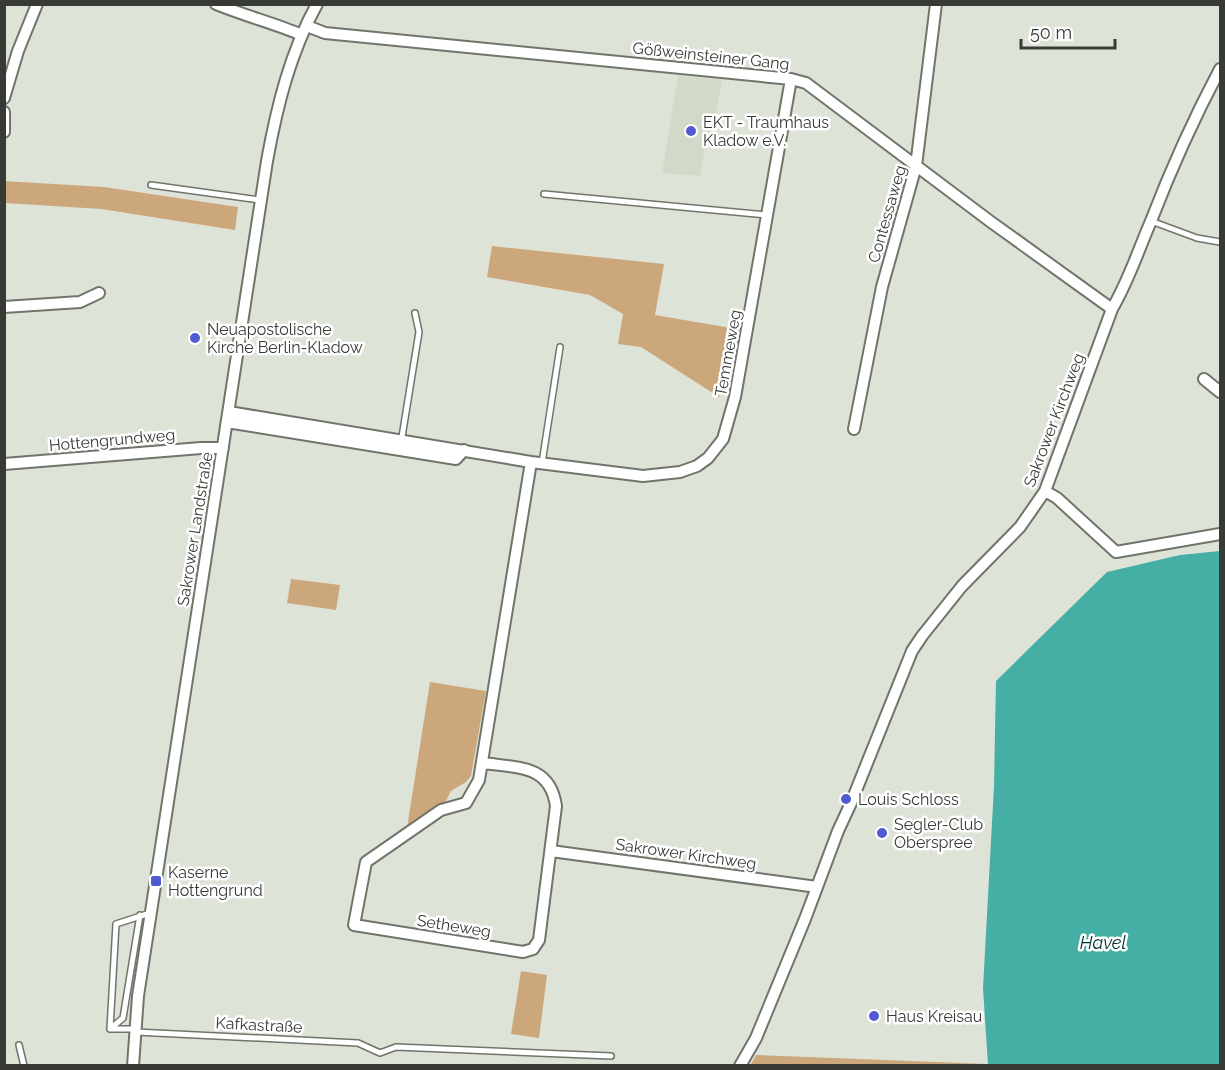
<svg xmlns="http://www.w3.org/2000/svg" width="1225" height="1070" viewBox="0 0 1225 1070" font-family="Raleway,sans-serif">
	<style>
		.built { fill: #d1dac8 }
		.green { fill: #cda77c }
		.water { fill: #45afa5 }
		.lines { fill: none; stroke-linecap: round; stroke-linejoin: round }
		.lane-casing { stroke: #70756b; stroke-width: 8 }
		.street-casing { stroke: #70756b; stroke-width: 14 }
		.lane { stroke: #fff; stroke-width: 5 }
		.street { stroke: #fff; stroke-width: 10 }
		.poi-dot { fill: #505bd1; stroke: #fff; stroke-width: 2 }
		.labels { text-anchor: middle; dominant-baseline: central; stroke-width: 5; stroke-linejoin: round; paint-order: stroke }
		.street-label { font-size: 16px; fill: #383a36; stroke: #fff }
		.poi-label { font-size: 16px; fill: #383a36; stroke: #fff; text-anchor: start }
		.water-label { font-size: 18px; font-style: italic; fill: #00332f; stroke: #fff }
	</style>
	<rect width="100%" height="100%" fill="#dee3d8"/>
	<path class="built" d="M678,76L722,80L712,139L706,140L700,176L662,173Z"/>
	<path class="green" d="M4,181L104,187L238,207L235,230L101,209L5,203Z
		M492,246L664,264L655,315L731,328L719,397L641,347L618,344L623,314L590,295L487,277Z
		M291,579L340,585L336,610L287,603Z
		M430,682L486,691L471,776L466,782L451,791L446,801L407,828Z
		M521,971L547,975L539,1038L511,1034Z
		M756,1055L988,1064V1065L750,1066Z"/>
	<path class="water" d="M1220,551V1065H988L983,988L994,786L996,681L1107,572L1180,555Z"/>
	<g class="lines">
		<g class="lane-casing">
			<path id="lane" d="M151,185L260,200
				M544,194L767,215
				M1151,221L1197,238L1220,242
				M401,443L419,332L415,313
				M542,463L560,347
				M110,1029L116,924L150,913
				M110,1029L123,1018L140,915
				M110,1029H134
				M136,1032L358,1043L380,1053L396,1047L611,1056
				M19,1045L24,1066"/>
		</g>
		<g class="street-casing">
			<path id="street" d="M216,4C245,16 274,23 302,35
				M307,26L325,33L791,79L806,83L991,222L1112,309
				M4,98L18,51L37,4
				M4,112V132
				M4,307L80,302L99,293
				M1204,379L1220,392
				M229,412L531,462L643,476L680,472L697,466L708,458L723,439L735,397L791,79
				M227,422L456,459L464,450
				M854,429L882,287L916,166L936,4
				M4,464L201,448H223
				M1045,491L1057,498L1116,552L1220,534
				M483,763C517,768 550,764 556,806L539,940L533,949L523,952L354,925L366,862L441,810L466,803L479,780L531,462
				M551,851L817,887
				M133,1066L138,996L267,161C277,106 290,53 317,4
				M740,1066L756,1038L805,919L838,831L851,803L912,651L922,636L962,586L1020,527L1045,491L1112,309C1129,280 1138,251 1151,221C1171,169 1194,118 1220,69"/>
		</g>
		<use href="#lane" class="lane"/>
		<use href="#street" class="street"/>
	</g>
	<g class="poi-dot">
		<circle cx="691" cy="131" r="6"/>
		<circle cx="195" cy="338" r="6"/>
		<circle cx="846" cy="799" r="6"/>
		<circle cx="882" cy="833" r="6"/>
		<rect x="150" y="875" width="12" height="12" rx="3"/>
		<circle cx="874" cy="1016" r="6"/>
	</g>
	<g class="labels">
		<g class="street-label">
			<text transform="translate(711 56) rotate(6)">Gößweinsteiner Gang</text>
			<text transform="translate(887 214) rotate(-74)">Contessaweg</text>
			<text transform="translate(728 353) rotate(-80)">Temmeweg</text>
			<text transform="translate(1054 420) rotate(-69)">Sakrower Kirchweg</text>
			<text transform="translate(112 440) rotate(-5)">Hottengrundweg</text>
			<text transform="translate(195 529) rotate(-81)">Sakrower Landstraße</text>
			<text transform="translate(686 854) rotate(8)">Sakrower Kirchweg</text>
			<text transform="translate(454 926) rotate(9)">Setheweg</text>
			<text transform="translate(259 1025) rotate(3)">Kafkastraße</text>
		</g>
		<g class="poi-label">
			<text x="703" y="122">EKT - Traumhaus<tspan x="703" dy="18">Kladow e.V.</tspan></text>
			<text x="207" y="329">Neuapostolische<tspan x="207" dy="18">Kirche Berlin-Kladow</tspan></text>
			<text x="858" y="799">Louis Schloss</text>
			<text x="894" y="824">Segler-Club<tspan x="894" dy="18">Oberspree</tspan></text>
			<text x="168" y="872">Kaserne<tspan x="168" dy="18">Hottengrund</tspan></text>
			<text x="886" y="1016">Haus Kreisau</text>
		</g>
		<g class="water-label">
			<text x="1103" y="942">Havel</text>
		</g>
	</g>
	<rect width="1225" height="1070" fill="none" stroke="#383a36" stroke-width="12"/>
	<path d="M1021 39v9h94v-9" fill="none" stroke="#383a36" stroke-width="3"/>
	<text x="1030" y="39" font-size="18" fill="#383a36" stroke="#ffffff" stroke-width="4.5" paint-order="stroke">50 m</text>
</svg>
